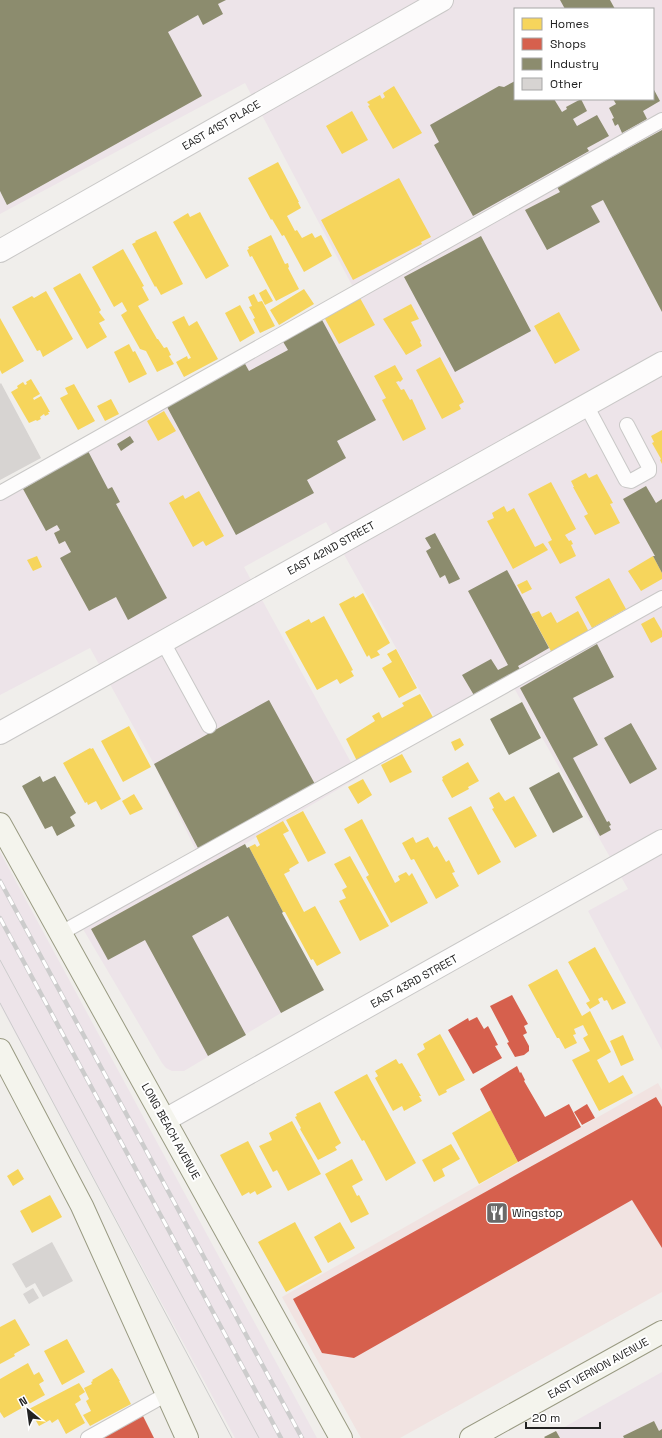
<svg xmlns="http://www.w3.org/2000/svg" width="662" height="1438" viewBox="0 0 662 1438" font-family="'Space Grotesk',sans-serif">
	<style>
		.commercial { fill: #f1e3e1 }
		.industrial { fill: #ede4e9; fill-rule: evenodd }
		.homes { fill: #f6d55c }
		.shops { fill: #d6604d }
		.industry { fill: #8c8c6e }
		.building { fill: #d7d4d2 }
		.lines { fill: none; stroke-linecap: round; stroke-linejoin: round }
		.service-casing { stroke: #c9c8c7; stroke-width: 16 }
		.minor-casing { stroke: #c9c8c7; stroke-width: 24 }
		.secondary-casing { stroke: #999a82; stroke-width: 24 }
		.service { stroke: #fdfcfc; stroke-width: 14 }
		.minor { stroke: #fdfcfc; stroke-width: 22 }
		.secondary { stroke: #f4f4ed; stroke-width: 22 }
		.tram { stroke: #ccc; stroke-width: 1 }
		.rail-casing { stroke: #ccc; stroke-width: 4.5 }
		.rail { stroke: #fff; stroke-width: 3; stroke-dasharray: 9; stroke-linecap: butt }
		.labels { text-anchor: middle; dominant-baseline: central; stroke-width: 4; stroke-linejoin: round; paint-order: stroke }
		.street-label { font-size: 11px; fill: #222; stroke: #fff }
		.poi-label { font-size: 11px; fill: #222; stroke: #fff; text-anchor: start }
	</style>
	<rect width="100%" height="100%" fill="#f0eeeb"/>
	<path class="commercial" d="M658,1083L662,1090V1292L400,1438H361L282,1297Z"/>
	<path class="industrial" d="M0,0H662V1050L588,911L628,889L514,688L440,727L326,522L244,567L359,777L245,844L324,990L281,1013L184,1071H172L166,1068L162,1063L83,929L201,861L154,764L90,648L0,695V497L354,289L245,83L0,214ZM515,9H653V99H515Z
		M0,852L317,1438H235L0,1005Z
		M662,1372V1438H545Z"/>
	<path class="homes" d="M394,86L422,133L393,149L368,106L370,105L367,102L380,95L382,99L385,97L383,93Z
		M352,111L368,140L342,154L326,126Z
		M278,162L299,202H298L301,208L287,216L295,231L297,230L302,238L312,233L315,238L321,235L332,256L304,272L284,235L282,236L272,219L271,220L248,178Z
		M399,178L431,237L421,242L422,244L353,280L321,220Z
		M200,212L229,266L206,279L173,222L188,213L190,217Z
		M156,231L183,284L161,295L156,286L155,287L132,244L136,242L135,241Z
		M271,235L285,264L288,263L289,267L288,268L299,289L276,301L252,256L250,257L247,250L249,249L248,247Z
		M123,249L144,286L142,287L149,300L138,306L157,339H158L164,348L167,347L171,355L169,356L174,364L157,372L146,351L140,349L121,315L127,311L122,302L114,307L92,267Z
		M80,273L101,310L99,312L105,320L99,323L107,337L87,349L53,288Z
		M266,289L273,301L265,305L259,293Z
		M304,289L314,304L279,325L270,310Z
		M46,291L73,339L43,357L40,350L37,351L12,307L32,296L34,298Z
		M254,294L258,302L262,301L275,326L260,333L253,319L255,318L249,307L252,306L248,297Z
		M360,298L375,325L339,344L324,317Z
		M411,304L419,319L411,322L421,341L420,342L422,346L406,355L383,319Z
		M240,305L255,333L240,342L225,313Z
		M559,312L580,350L555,364L534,326Z
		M184,316L189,326L197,321L218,359L184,377L176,362L187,356L188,359L191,358L172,322Z
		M0,318L24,361L2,374L0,370Z
		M129,344L133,352L135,351L147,374L129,383L114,352Z
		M440,357L464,402L459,405L461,409L442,419L416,370Z
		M395,365L403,379L400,382L399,381L396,382L401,390L404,389L410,400L412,399L426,429L403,441L382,400L386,398L374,376Z
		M31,379L40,394L33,398L34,400L41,396L50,412H48L49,414L45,416L44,414L40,417L41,419L37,421L36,420L29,423L11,392L18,388L17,386L23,382L25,385L27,384L26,382Z
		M74,384L95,421L78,430L60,398L68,394L65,388Z
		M111,399L119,414L105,421L97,406Z
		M164,411L176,431L158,441L147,421Z
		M662,430V464L660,460L661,459L652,443L654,442L651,436Z
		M586,473L589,478L597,474L613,503L610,504L620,523L595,535L584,516L588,514L573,487H574L571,481Z
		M551,482L576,529L565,535L569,541L571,540L573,544L571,545L576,556L560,564L548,542L552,540L528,494Z
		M199,491L224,536L206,546L203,541L193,547L169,503L183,495L185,499Z
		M504,506L507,512L514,508L535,547L543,543L548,550L513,569L487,521L494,518L492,513Z
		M37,556L42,567L33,571L27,560Z
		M653,556L662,573V579L641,591L628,571Z
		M609,578L626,609L592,628L575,597Z
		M527,580L532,589L522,594L517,585Z
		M363,593L390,643L377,651L380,655L371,659L369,655L367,657L339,604L354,596L355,598Z
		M539,611L542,617L551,612L557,623L578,611L589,632L552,653L531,614Z
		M324,616L353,670L351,671L354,676L340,684L337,679L317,690L285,632L309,619L311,623Z
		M654,617L662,631V637L651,643L641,624Z
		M396,649L417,688L399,698L382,668L392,662L387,654Z
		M420,694L434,719L357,761L346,739L375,721L372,716L379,712L382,718L404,706L402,703Z
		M129,726L151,767L123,782L101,741Z
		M460,738L464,745L455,751L451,742Z
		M90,748L91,749L93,748L121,799L101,810L96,801L88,805L87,802L85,803L63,763Z
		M402,754L412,772L390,783L381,765Z
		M468,762L479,781L468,787L469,789L452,798L442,780L443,779L442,777Z
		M363,779L372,795L358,804L348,787Z
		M499,792L505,801L514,796L537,836L515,848L492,809L494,808L489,798Z
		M134,794L143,809L130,815L122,801Z
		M471,806L501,862L478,875L448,818Z
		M303,811L326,853L308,862L286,820Z
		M362,819L395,883L400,880L398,876L406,872L409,876L412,873L428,903L391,923L366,877L369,875L344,829Z
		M283,821L289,831L283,834L299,863L289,869L290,871L284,874L304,912L315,906L341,953L317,966L313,959L311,960L285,912H283L249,847L255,844L257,847L260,845L256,836Z
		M413,837L416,843L428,837L434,848L437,846L446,862L449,860L455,872L452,873L459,886L436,899L414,859L411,860L402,843Z
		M350,856L389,926L360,941L339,901L346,898L342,890L347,887L334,864Z
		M595,947L626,1003L612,1010L607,1000L604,1001L602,997L598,999L600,1003L590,1009L586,1003L590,1001L568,962Z
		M557,969L582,1016L590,1011L611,1052L597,1060L609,1083L623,1075L633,1093L599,1111L572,1060L590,1051L583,1038L588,1035L583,1025L574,1029L576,1034L573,1035L577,1043L565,1049L559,1038H557L528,985Z
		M440,1034L465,1080L446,1090L447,1092L439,1096L417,1054L425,1049L423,1044Z
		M623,1035L634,1060L621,1066L610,1041Z
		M396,1059L399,1064L402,1063L421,1096H419L422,1101L404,1111L402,1106L393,1111L375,1078L378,1076L375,1071Z
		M367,1074L416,1163L386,1181L364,1140L362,1141L334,1092Z
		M320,1102L341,1143L335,1147L337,1150L318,1160L300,1129L301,1128L295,1117L297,1116L296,1114Z
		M491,1110L518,1162L479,1184L452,1133Z
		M292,1121L321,1174L288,1191L277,1170L273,1172L259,1146L272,1140L269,1133Z
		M248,1141L272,1187L257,1195L255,1191L250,1194L249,1192L242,1196L220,1155Z
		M451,1144L460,1159L442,1169L445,1176L434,1182L422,1160Z
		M352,1159L363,1180L352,1186L357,1196L359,1195L369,1214L351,1223L325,1174Z
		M18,1169L24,1179L13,1186L7,1176Z
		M50,1195L62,1217L32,1233L20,1211Z
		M295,1222L322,1272L286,1292L258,1242Z
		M340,1222L355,1248L328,1263L314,1237Z
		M15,1319L30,1345L14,1354L15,1356L0,1364V1327Z
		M67,1339L85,1372L62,1385L44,1351Z
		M28,1363L34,1375L39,1372L44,1381L39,1384L45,1395L4,1418L0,1412V1379Z
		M112,1368L120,1381H119L131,1404L90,1426L83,1415L91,1411L86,1401L89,1399L84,1388L92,1384L91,1382L93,1381L92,1380Z
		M79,1383L85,1392L79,1396L81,1400L75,1404L85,1423L66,1434L58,1419L52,1423L50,1420L39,1426L29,1409Z"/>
	<path class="shops" d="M512,995L528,1024L524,1026L527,1033L523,1035L529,1046V1051L524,1055L515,1057L507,1043L509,1042L490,1006Z
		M477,1017L484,1029L488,1026L498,1045L495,1046L502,1058L473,1074L448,1030L468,1018L469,1021Z
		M517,1066L520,1073L521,1072L525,1080L524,1081L545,1117L569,1104L581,1127L518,1162L480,1089Z
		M656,1097L662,1107V1248L632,1200L354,1358L322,1353L293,1299Z
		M587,1104L595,1118L582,1125L574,1112Z
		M142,1414L154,1438H98Z"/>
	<path class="industry" d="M0,0H226L218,4L223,14L203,25L198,15L168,32L202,96L7,205L0,191Z
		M560,0H610L615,9H565Z
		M515,81V99H554L562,112L567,109L566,107L581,99L587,111L573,119L577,126L597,115L609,136L587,148L589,151L473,216L434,145L439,142L430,125L499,86L504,87Z
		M653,88L660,101L643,111L647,119L622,133L618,124L615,126L612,119L614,118L609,108L616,104L613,99H653Z
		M662,130V312L603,200L591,206L600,222L547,250L525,210L560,192L557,187Z
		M481,236L531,331L455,372L404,277Z
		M321,318L376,420L337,441L346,458L307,480L314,493L236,535L166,405L244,362L249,371L288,350L282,340Z
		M130,436L134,442L121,451L117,444Z
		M88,451L108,489L112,487L120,502L116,504L167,598L128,620L116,597L89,611L60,558L71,552L65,541L59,544L54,533L60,530L57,525L46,531L23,489Z
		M646,486L656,503L662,499V573L653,556H655L623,499Z
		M435,533L460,579L449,584L445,575L440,578L426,551L431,548L425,538Z
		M507,570L549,648L518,666L521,671L475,697L462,675L491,659L498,670L508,665L468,591Z
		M597,644L614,677L573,698L598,745L573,758L607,822L609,821L611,825L609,826L611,830L600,836L520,688Z
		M269,700L316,786L199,850L154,764Z
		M522,702L541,738L509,755L490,719Z
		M631,723L657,769L630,784L604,738Z
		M559,772L583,817L553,833L529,788Z
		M40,776L43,782L55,776L76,813L70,817L75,826L57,836L52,826L45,829L22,786Z
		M245,844L247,848L249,847L283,912L282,913L324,990L281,1013L228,916L192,936L246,1035L208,1056L145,940L108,960L91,929Z
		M654,1421L659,1431L662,1429V1438H624L623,1436Z
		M556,1431L560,1438H545L544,1437Z"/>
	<path class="building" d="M1,383L41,458L0,480V384Z
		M52,1242L73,1281L43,1297L35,1283L26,1288L12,1264Z
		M33,1288L39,1298L29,1304L23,1294Z"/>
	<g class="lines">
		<g class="service-casing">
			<path id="service" d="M586,405L626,480L631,481L649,471V467L627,425
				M0,493L662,120
				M163,642L209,726
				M61,933L662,598
				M88,1438L167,1394"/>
		</g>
		<g class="minor-casing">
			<path id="minor" d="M0,251L442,0
				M0,733L662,363
				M165,1120L662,841"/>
		</g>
		<g class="secondary-casing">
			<path id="secondary" d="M0,824L341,1438
				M0,1050L82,1206L187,1438
				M471,1438L662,1332"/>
		</g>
		<use href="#service" class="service"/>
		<use href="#minor" class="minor"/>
		<use href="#secondary" class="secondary"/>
		<path class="tram" d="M0,960L259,1438
			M0,1003L232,1438"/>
		<g class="rail-casing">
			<path id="rail" d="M0,881L302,1438
				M0,918L281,1438"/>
		</g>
		<use href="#rail" class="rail"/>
	</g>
	<defs>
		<g id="restaurant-square" transform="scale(1.15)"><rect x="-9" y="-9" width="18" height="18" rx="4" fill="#6a6968" stroke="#fff"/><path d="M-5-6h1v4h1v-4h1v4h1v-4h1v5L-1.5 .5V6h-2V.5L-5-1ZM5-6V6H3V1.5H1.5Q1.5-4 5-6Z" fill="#fff"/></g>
	</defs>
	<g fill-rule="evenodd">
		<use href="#restaurant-square" x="497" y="1213"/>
	</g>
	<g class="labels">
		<g class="street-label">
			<text transform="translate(221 125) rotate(-30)">EAST 41ST PLACE</text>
			<text transform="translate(331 548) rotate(-29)">EAST 42ND STREET</text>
			<text transform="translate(414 981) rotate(-29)">EAST 43RD STREET</text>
			<text transform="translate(171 1131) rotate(61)">LONG BEACH AVENUE</text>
			<text transform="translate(598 1368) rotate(-29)">EAST VERNON AVENUE</text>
		</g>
		<g class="poi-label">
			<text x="512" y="1213">Wingstop</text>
		</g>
	</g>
	<rect x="514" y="8" width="140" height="92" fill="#ffffff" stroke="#a7a7a7"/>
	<rect x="522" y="18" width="20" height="12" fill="#f6d55c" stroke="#a7a7a7"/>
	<text x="550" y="28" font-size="12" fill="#222222">Homes</text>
	<rect x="522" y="38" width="20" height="12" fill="#d6604d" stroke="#a7a7a7"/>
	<text x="550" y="48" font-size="12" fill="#222222">Shops</text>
	<rect x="522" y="58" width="20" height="12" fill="#8c8c6e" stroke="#a7a7a7"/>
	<text x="550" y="68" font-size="12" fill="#222222">Industry</text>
	<rect x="522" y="78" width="20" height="12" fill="#d7d4d2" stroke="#a7a7a7"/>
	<text x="550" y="88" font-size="12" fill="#222222">Other</text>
	<g transform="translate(28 1410) rotate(331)" stroke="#ffffff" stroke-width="3" paint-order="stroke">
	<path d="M0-3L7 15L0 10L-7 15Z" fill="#222222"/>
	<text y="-6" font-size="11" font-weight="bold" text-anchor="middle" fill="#222222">N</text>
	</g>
	<path d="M526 1422v6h74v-6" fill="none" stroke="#222222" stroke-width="2"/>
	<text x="532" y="1422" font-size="12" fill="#222222" stroke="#ffffff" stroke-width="3" paint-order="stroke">20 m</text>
</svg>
